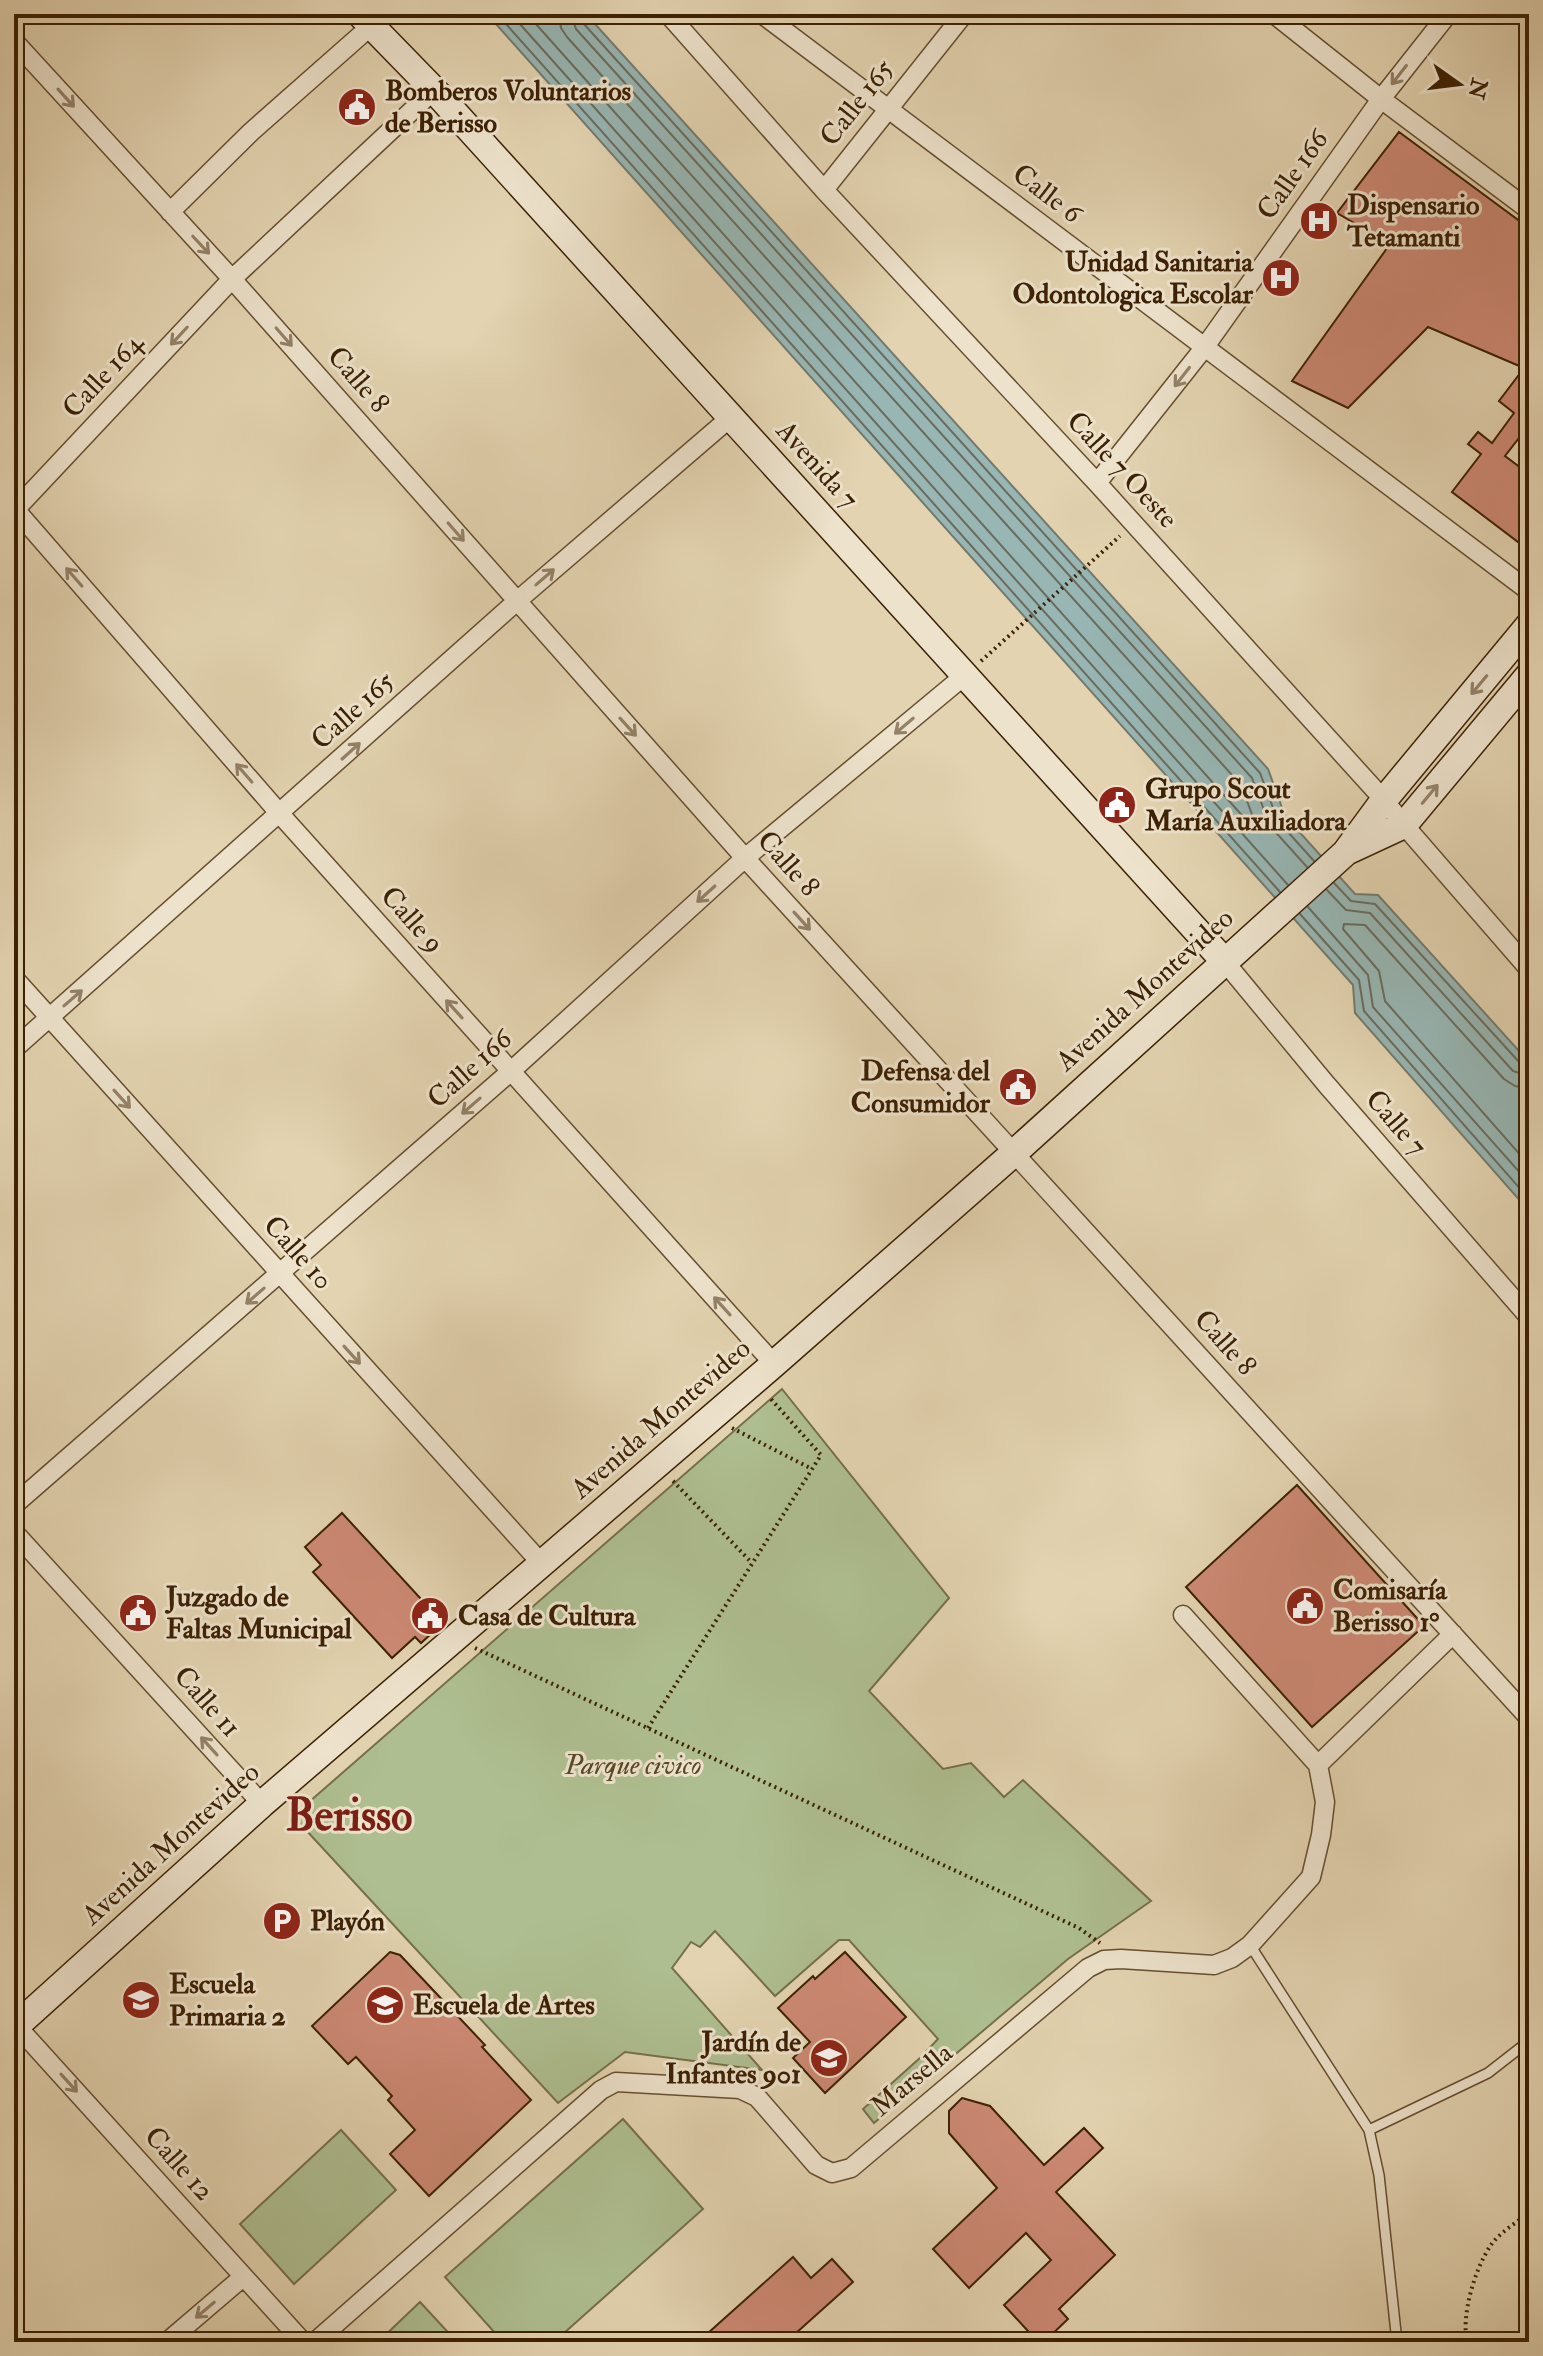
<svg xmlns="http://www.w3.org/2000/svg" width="1543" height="2356" viewBox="0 0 1543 2356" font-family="'IM FELL Double Pica',serif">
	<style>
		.green { fill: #aebe90; stroke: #756f4a; stroke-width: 2 }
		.water { fill: #97b6b4; stroke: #737a6d; stroke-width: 2 }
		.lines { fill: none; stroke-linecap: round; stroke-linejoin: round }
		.shore { stroke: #6a6b5c; stroke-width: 2 }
		.building { fill: #cd8974; stroke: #3c2003; stroke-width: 2 }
		.service-casing { stroke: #664d2e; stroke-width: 12 }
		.minor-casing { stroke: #664d2e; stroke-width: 21 }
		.secondary-casing { stroke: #3c2003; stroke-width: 29 }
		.path { stroke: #3c2003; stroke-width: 4; stroke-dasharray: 2 4; stroke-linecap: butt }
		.service { stroke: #ede2cc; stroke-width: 9 }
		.minor { stroke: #ede2cc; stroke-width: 18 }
		.secondary { stroke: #ede2cc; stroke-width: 26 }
		.oneway { stroke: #948168 }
		.labels { text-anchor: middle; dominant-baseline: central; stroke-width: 6; stroke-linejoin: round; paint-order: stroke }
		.poi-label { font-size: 28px; font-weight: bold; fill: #3c2003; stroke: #ede2cc; text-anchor: start }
		.street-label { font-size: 28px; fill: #3c2003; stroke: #ede2cc }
		.park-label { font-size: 28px; font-style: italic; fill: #584826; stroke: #ede2cc }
		.town-label { font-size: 44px; font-weight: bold; fill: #7a1f14; stroke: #ede2cc }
	</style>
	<rect width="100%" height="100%" fill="#e3d3b0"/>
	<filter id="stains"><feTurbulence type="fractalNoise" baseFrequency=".0025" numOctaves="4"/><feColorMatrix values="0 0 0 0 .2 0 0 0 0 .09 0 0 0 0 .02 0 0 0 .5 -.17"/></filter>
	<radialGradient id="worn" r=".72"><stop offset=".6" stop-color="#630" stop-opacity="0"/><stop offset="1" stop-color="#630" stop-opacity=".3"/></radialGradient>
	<path class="green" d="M782,1389L949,1598L869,1691L943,1769L971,1763L1004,1797L1023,1780L1151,1901L1068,1959L874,2123L863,2109L921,2057L938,2039L849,1940H839L775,1996L715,1931L700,1947L691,1942L672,1968L762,2070L625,2052L558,2103L293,1816Z
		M623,2119L703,2209L554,2342H503L445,2277Z
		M341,2130L396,2190L294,2284L240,2224Z
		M420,2302L457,2342H378Z"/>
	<path class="water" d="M487,14H586L1268,769L1285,816L1355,894L1378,895L1529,1062V1211L1355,1013L1353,985Z"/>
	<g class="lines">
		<path class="shore" d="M497,14L1280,892
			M511,14L1288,885
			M527,14L1247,821H1252L1253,817L1241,785L567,37L561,28L559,14
			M571,14L576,29L1252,778L1270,826L1307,867
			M581,14L583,23L1260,773L1278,821L1314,861
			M1334,883L1351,901L1375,904L1520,1063L1529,1066
			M1327,890L1346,910L1370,913L1513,1071L1529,1076
			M1308,907L1368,975L1373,1007L1529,1183
			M1300,914L1359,980L1364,1011L1529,1199
			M1529,1088L1515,1086L1504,1079L1365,925L1344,924L1343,929L1379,971L1385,1001L1529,1165"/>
	</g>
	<path class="building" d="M1399,132L1529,228V425L1505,456L1529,474V536L1522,545L1452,492L1481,454L1468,444L1478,432L1492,443L1514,413L1499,401L1524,368L1428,327L1348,408L1292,381L1390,244L1337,213Z
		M1297,1485L1424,1626L1312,1727L1186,1587Z
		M342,1513L443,1623L421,1643L415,1637L392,1658L313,1572L321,1565L305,1547Z
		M390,1952L400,1955L485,2045L482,2047L531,2100L429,2196L390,2154L415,2130L388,2100L392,2096L356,2057L348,2064L312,2026Z
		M845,1952L906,2017L825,2093L793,2058L810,2042L778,2008L813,1976L815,1979Z
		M962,2098L990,2106L1044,2165L1084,2128L1103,2148L1056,2192L1115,2255L1059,2309L1068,2319L1044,2342H1038L1004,2305L1051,2260L1026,2233L969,2288L933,2249L997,2188L949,2133V2111Z
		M793,2257L811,2278L832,2259L853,2282L786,2342H698Z"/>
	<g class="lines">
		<g class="service-casing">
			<path id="service" d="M1250,1945L1369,2130L1379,2175L1397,2342
				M1369,2130L1488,2073L1529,2041"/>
		</g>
		<g class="minor-casing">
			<path id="minor" d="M668,14L824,190L1097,483L1384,800L1404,825L1529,969
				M762,14L1529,591
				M1274,14L1381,99L1529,210
				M14,41L232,279L745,858L1529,1718
				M824,190L964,14
				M170,212L251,132L371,26
				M1097,483L1204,348L1381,99L1448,14
				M14,508L280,814L774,1364
				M14,511L232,279L434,90
				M1225,962L1326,1084L1529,1317
				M14,978L542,1564
				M14,1049L517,601L731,417
				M14,1505L510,1072L745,858L964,676
				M14,1532L262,1804
				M1183,1615L1318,1765
				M14,2023L303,2342
				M167,2342L243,2277
				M315,2342L601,2090L616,2082L740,2089L757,2097L816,2165L832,2173L851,2168L1088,1968L1104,1960L1121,1959L1214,1965L1232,1958L1250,1945L1311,1877L1321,1835L1325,1802L1318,1765L1453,1634"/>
		</g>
		<g class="secondary-casing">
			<path id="secondary" d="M360,14L434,90L1225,962
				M1348,851L1404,825L1529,675
				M14,2028L262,1804L774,1364L1014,1153L1345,853L1384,800L1529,625"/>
		</g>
		<path class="path" d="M981,661L1120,536
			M732,1428L812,1469
			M673,1481L752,1563
			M475,1648L1079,1928L1100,1943
			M648,1728L821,1455L770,1398
			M1467,2342C1461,2315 1475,2268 1491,2245C1499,2233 1517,2222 1529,2213"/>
		<use href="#service" class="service"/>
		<use href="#minor" class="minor"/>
		<use href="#secondary" class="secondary"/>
	</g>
	<defs><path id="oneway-shaft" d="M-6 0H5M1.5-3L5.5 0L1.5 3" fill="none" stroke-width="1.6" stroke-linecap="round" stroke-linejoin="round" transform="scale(2)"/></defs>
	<g class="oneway">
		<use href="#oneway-shaft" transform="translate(1399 75) rotate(128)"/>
		<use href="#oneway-shaft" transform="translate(66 98) rotate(48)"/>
		<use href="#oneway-shaft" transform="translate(201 245) rotate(47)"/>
		<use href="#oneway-shaft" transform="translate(179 336) rotate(133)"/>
		<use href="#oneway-shaft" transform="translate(284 337) rotate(49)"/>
		<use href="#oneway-shaft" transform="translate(1182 377) rotate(128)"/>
		<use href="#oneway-shaft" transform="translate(456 532) rotate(49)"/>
		<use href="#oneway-shaft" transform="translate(74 577) rotate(-131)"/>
		<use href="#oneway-shaft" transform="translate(545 577) rotate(-41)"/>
		<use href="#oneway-shaft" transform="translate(1479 685) rotate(130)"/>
		<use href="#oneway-shaft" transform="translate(904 726) rotate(140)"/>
		<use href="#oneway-shaft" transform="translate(628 727) rotate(48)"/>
		<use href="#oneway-shaft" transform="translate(351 751) rotate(-42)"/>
		<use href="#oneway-shaft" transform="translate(244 773) rotate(-131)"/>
		<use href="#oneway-shaft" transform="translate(1430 794) rotate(-50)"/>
		<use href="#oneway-shaft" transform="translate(706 894) rotate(138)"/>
		<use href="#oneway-shaft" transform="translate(802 921) rotate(48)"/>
		<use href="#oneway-shaft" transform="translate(73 998) rotate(-41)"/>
		<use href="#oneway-shaft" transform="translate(454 1009) rotate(-132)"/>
		<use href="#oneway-shaft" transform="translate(122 1099) rotate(48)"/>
		<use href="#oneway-shaft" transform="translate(471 1106) rotate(139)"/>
		<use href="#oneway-shaft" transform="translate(255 1296) rotate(139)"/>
		<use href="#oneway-shaft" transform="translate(722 1306) rotate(-132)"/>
		<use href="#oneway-shaft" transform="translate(352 1355) rotate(48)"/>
		<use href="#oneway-shaft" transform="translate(209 1746) rotate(-132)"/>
		<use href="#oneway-shaft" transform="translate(69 2083) rotate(48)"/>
		<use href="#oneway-shaft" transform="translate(205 2310) rotate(140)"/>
	</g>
	<defs>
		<g id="civic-disc" transform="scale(2)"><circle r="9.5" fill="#8f2418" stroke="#ede2cc"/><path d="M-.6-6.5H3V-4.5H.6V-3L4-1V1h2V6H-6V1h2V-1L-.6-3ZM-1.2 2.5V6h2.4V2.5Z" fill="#fff"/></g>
		<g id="hospital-disc" transform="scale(2)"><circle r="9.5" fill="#8f2418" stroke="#ede2cc"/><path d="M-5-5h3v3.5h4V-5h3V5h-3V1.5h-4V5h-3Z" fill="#fff"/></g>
		<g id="parking-disc" transform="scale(2)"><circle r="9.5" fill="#8f2418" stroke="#ede2cc"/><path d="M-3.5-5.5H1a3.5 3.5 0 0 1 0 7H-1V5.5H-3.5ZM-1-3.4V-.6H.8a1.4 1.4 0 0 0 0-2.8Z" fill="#fff"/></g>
		<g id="school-disc" transform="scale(2)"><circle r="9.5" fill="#8f2418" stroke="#ede2cc"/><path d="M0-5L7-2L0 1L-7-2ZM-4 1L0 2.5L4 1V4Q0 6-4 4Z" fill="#fff"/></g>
	</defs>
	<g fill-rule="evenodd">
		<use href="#civic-disc" x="357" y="107"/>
		<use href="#hospital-disc" x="1319" y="221"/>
		<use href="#hospital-disc" x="1281" y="278"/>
		<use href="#civic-disc" x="1117" y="805"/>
		<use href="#civic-disc" x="1018" y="1087"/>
		<use href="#civic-disc" x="1305" y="1606"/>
		<use href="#civic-disc" x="138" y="1613"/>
		<use href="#civic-disc" x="430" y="1616"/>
		<use href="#parking-disc" x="282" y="1921"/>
		<use href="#school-disc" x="141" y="2000"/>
		<use href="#school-disc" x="385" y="2005"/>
		<use href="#school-disc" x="829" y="2058"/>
	</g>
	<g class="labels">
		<g class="poi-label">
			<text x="385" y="91">Bomberos Voluntarios<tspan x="385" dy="32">de Berisso</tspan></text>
			<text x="1347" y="205">Dispensario<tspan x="1347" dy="32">Tetamanti</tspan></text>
			<text x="1253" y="262" text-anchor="end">Unidad Sanitaria<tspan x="1253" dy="32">Odontologica Escolar</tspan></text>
			<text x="1145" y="789">Grupo Scout<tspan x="1145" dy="32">María Auxiliadora</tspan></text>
			<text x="990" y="1071" text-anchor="end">Defensa del<tspan x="990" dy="32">Consumidor</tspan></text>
			<text x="1333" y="1590">Comisaría<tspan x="1333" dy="32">Berisso 1°</tspan></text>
			<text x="166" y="1597">Juzgado de<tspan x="166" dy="32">Faltas Municipal</tspan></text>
			<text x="458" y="1616">Casa de Cultura</text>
			<text x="310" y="1921">Playón</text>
			<text x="169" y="1984">Escuela<tspan x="169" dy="32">Primaria 2</tspan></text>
			<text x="413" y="2005">Escuela de Artes</text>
			<text x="801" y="2042" text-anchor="end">Jardín de<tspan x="801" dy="32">Infantes 901</tspan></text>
		</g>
		<g class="street-label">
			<text transform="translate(857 103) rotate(-52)">Calle 165</text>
			<text transform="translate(1293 175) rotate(-55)">Calle 166</text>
			<text transform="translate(1047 194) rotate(37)">Calle 6</text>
			<text transform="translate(103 376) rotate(-47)">Calle 164</text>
			<text transform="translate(358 380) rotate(49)">Calle 8</text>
			<text transform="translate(817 465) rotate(48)">Avenida 7</text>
			<text transform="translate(1122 470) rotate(47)">Calle 7 Oeste</text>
			<text transform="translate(353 711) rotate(-42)">Calle 165</text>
			<text transform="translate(788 864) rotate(48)">Calle 8</text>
			<text transform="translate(412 920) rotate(48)">Calle 9</text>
			<text transform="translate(1145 990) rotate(-42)">Avenida Montevideo</text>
			<text transform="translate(470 1069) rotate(-42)">Calle 166</text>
			<text transform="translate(1396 1123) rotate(49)">Calle 7</text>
			<text transform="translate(298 1253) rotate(48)">Calle 10</text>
			<text transform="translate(1225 1343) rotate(48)">Calle 8</text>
			<text transform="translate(661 1419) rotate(-41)">Avenida Montevideo</text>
			<text transform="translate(207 1702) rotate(48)">Calle 11</text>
			<text transform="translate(171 1844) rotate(-42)">Avenida Montevideo</text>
			<text transform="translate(912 2080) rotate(-40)">Marsella</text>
			<text transform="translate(179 2164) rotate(48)">Calle 12</text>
		</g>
		<g class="park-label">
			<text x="633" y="1765">Parque civico</text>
		</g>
		<g class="town-label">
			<text x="349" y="1816">Berisso</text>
		</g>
	</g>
	<rect width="1543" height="2356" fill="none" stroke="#e3d3b0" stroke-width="48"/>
	<rect x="16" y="16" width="1511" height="2324" fill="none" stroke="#3c2003" stroke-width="4"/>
	<rect x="24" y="24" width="1495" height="2308" fill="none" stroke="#3c2003" stroke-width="2"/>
	<g transform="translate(1459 84) rotate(104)" stroke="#ede2cc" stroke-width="6" paint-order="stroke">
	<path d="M0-6L14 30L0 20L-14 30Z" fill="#3c2003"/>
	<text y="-12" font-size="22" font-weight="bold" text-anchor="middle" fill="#3c2003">N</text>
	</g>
	<rect width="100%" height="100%" filter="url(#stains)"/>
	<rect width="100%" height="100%" fill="url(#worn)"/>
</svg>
